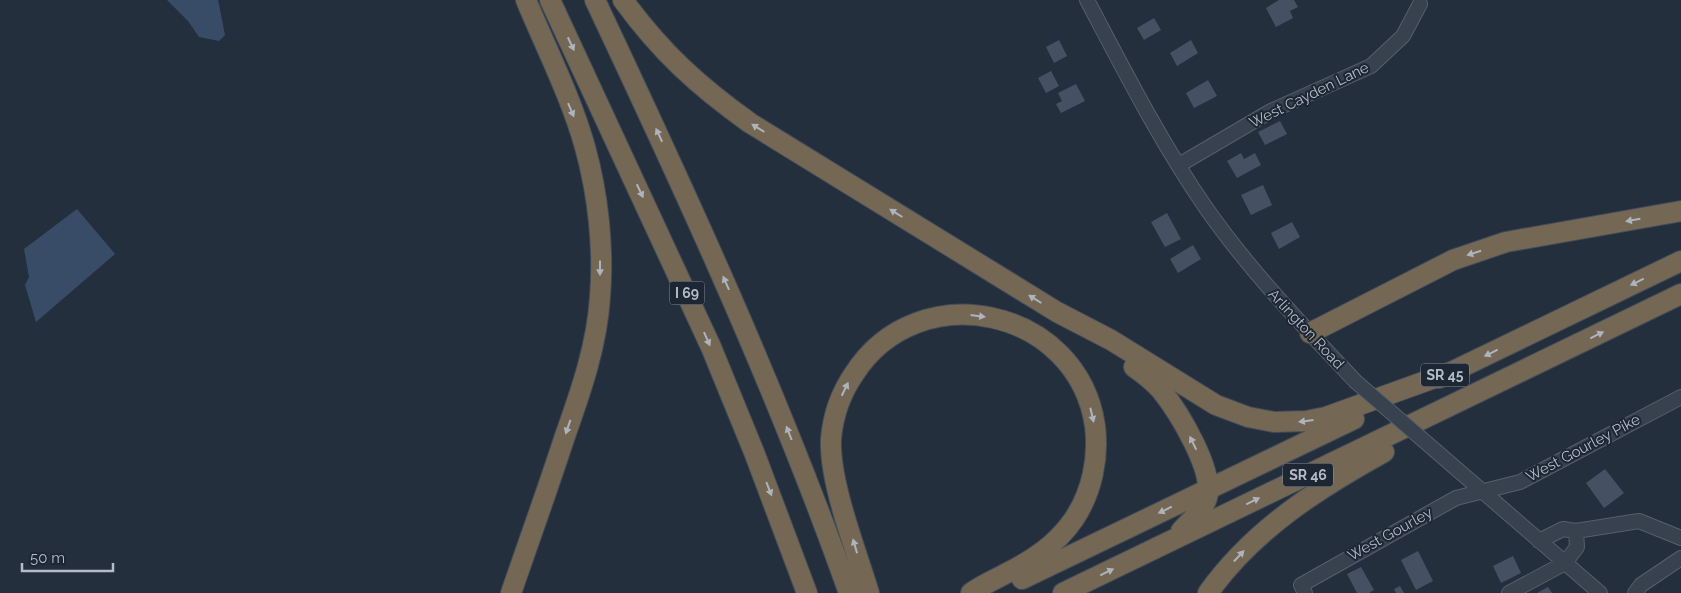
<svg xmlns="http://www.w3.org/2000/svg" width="1681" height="593" viewBox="0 0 1681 593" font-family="Raleway,sans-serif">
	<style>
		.water { fill: #394c67 }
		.building { fill: #455162 }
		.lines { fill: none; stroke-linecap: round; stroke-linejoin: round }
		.minor-casing { stroke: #565f6c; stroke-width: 16 }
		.highway-casing { stroke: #434c59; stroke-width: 22 }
		.minor { stroke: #38414e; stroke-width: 14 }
		.highway { stroke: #746855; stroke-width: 20 }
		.minor-bridge-casing { stroke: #565f6c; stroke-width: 16; stroke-linecap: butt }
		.minor-bridge { stroke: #38414e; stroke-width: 14 }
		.oneway { fill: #aeb4bd }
		.labels { text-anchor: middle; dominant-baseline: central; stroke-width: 4; stroke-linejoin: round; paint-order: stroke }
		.shield { fill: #1d2633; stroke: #878f9c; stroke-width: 1 }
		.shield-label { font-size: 14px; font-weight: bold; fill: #b4bcc9 }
		.street-label { font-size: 15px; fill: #b4bcc9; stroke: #1d2633 }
	</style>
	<rect width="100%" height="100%" fill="#242f3e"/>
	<path class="water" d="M167,0H218L225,35L219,41L199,37L188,21Z
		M77,209L115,254L36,322L25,285L29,277L24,249Z"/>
	<path class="building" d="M1279,0H1294L1298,7L1290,11L1293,18L1276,27L1266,8Z
		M1154,18L1161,30L1144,40L1137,28Z
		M1059,40L1067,56L1054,63L1046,47Z
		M1191,40L1198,53L1177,66L1170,53Z
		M1051,71L1059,86L1046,93L1038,78Z
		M1208,80L1217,96L1194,108L1186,93Z
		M1076,84L1085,101L1061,113L1056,104L1062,101L1058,93Z
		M1280,121L1287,134L1265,145L1258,132Z
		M1241,153L1244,159L1255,153L1261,165L1237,178L1227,161Z
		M1263,185L1272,205L1251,215L1241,195Z
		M1167,213L1181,239L1165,247L1151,222Z
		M1292,222L1300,237L1279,249L1271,233Z
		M1193,245L1201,259L1178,273L1170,259Z
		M1605,469L1624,493L1604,508L1586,483Z
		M1418,551L1433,581L1416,590L1401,560Z
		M1513,556L1521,573L1501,583L1493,566Z
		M1361,567L1374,590L1369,593H1357L1347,574Z
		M1400,586L1404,593H1396L1394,589Z
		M1548,587L1552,593H1537Z"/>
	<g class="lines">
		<g class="minor-casing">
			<path id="minor" d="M1087,0C1124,70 1161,143 1206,208C1250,271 1303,326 1355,381
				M1179,165L1271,111L1371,66L1403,36L1420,4
				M1437,452L1600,593
				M1576,531L1639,521L1681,538
				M1305,593L1301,585L1456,498L1520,482L1681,397
				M1509,593L1565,563L1577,547L1576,531L1563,529L1539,541
				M1635,593L1641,585L1681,558"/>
		</g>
		<g class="highway-casing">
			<path id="highway" d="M550,0L711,347L754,452L807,593
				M595,0C687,195 777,390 849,593
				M623,0C661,52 697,85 750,123L1057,312L1111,340L1216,405L1248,417L1274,422L1306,421L1326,417L1451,372
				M1310,333L1453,260L1506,242L1681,211
				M1134,367C1144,374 1153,381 1161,390C1178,411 1215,471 1207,498C1203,511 1189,522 1181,531
				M1439,378L1681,261
				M1022,579L1354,419
				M511,593C529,541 548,488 565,436C581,391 597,345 600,297C604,248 598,194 585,147C571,97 546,48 526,0
				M869,593C856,550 829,482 831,439C833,415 841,393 854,374C919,273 1078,308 1095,426C1099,458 1092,492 1074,519C1056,545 1033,560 1005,574C994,580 982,585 971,593
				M1063,593L1681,294
				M1208,593C1253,530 1317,489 1384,452"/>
		</g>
		<use href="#minor" class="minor"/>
		<use href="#highway" class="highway"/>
		<g class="minor-bridge-casing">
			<path id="minor-bridge" d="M1355,381L1437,452"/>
		</g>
		<use href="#minor-bridge" class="minor-bridge"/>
	</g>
	<defs><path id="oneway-solid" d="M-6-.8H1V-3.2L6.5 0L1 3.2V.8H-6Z" transform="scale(1.25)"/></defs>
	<g class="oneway">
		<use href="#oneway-solid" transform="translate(571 44) rotate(65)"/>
		<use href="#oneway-solid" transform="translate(571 110) rotate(67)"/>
		<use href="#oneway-solid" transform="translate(758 128) rotate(-148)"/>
		<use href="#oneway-solid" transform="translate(659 135) rotate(-115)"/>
		<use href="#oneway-solid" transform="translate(640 191) rotate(65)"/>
		<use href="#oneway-solid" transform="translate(896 213) rotate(-148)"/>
		<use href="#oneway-solid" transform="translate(1633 220) rotate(170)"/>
		<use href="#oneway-solid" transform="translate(1474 253) rotate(162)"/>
		<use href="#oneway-solid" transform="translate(600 268) rotate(90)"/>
		<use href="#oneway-solid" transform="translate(1637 282) rotate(154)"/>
		<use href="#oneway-solid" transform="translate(726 283) rotate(-114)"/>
		<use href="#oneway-solid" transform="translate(1035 299) rotate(-148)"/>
		<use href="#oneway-solid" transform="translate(978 316) rotate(7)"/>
		<use href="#oneway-solid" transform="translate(1597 335) rotate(-26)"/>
		<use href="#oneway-solid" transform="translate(707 339) rotate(66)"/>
		<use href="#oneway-solid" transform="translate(1491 353) rotate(154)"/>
		<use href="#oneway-solid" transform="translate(845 389) rotate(-64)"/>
		<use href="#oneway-solid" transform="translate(1092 415) rotate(77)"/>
		<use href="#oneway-solid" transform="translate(1306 421) rotate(173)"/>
		<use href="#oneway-solid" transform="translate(568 427) rotate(109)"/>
		<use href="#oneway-solid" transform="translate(789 433) rotate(-111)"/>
		<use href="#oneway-solid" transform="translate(1193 443) rotate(-116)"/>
		<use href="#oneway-solid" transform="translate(769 489) rotate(69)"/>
		<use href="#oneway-solid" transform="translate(1253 501) rotate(-26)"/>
		<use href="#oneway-solid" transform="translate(1165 510) rotate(154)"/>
		<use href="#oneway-solid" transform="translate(855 546) rotate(-106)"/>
		<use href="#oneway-solid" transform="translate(1239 556) rotate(-47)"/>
		<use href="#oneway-solid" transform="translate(1107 572) rotate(-26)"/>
	</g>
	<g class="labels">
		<g class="shield">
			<rect x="669.5" y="281.5" width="35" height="23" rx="4"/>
			<rect x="1421" y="363.5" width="48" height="23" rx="4"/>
			<rect x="1283" y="463.5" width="50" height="23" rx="4"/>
		</g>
		<g class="shield-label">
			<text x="687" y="293">I 69</text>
			<text x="1445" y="375">SR 45</text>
			<text x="1308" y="475">SR 46</text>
		</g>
		<g class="street-label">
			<text transform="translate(1309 95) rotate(-26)">West Cayden Lane</text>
			<text transform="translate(1306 329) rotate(47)">Arlington Road</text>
			<text transform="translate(1583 448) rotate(-28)">West Gourley Pike</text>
			<text transform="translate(1390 534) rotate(-29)">West Gourley</text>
		</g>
	</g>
	<path d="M22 563v8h91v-8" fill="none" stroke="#b4bcc9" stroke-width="2.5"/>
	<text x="30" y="563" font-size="15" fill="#b4bcc9" stroke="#1d2633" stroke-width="4" paint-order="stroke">50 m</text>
</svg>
